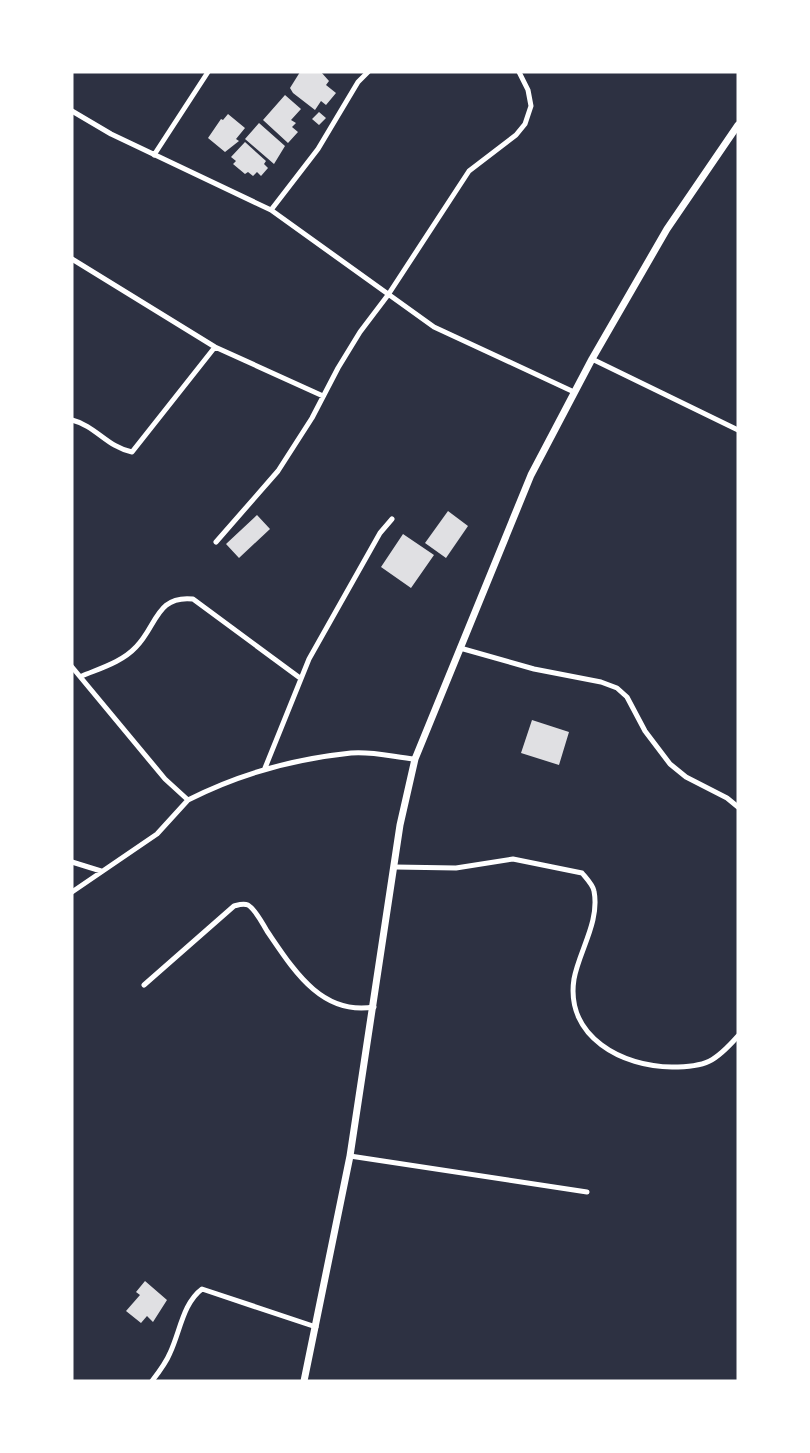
<svg xmlns="http://www.w3.org/2000/svg" width="810" height="1453" viewBox="0 0 810 1453" font-family="'Fira Sans',sans-serif">
	<style>
		.building { fill: #e0e0e3 }
		.lines { fill: none; stroke-linecap: round; stroke-linejoin: round }
		.minor { stroke: #fff; stroke-width: 5 }
		.tertiary { stroke: #fff; stroke-width: 7 }
	</style>
	<rect width="100%" height="100%" fill="#2d3142"/>
	<path class="building" d="M300,72H321L329,81L326,85L336,93L326,105L321,101L315,110L293,93L290,88Z
		M285,95L301,109L291,120L296,123L292,127L298,132L288,143L263,120Z
		M319,112L326,118L319,125L312,119Z
		M228,114L245,128L236,139L239,141L225,152L208,138L221,119L223,120Z
		M259,123L285,146L274,164L245,139Z
		M245,142L266,161L264,164L268,168L261,176L257,172L253,176L248,172L245,174L233,164L236,161L231,157Z
		M448,511L468,526L446,558L425,543Z
		M257,515L270,529L239,558L226,544Z
		M403,534L434,555L411,588L381,567Z
		M532,720L569,732L559,765L521,753Z
		M145,1281L167,1300L153,1322L147,1316L141,1323L126,1311L140,1295L136,1292Z"/>
	<g class="lines">
		<path class="minor" d="M72,111L111,134L271,210L434,327L574,392
			M154,155L208,72
			M271,210L318,149L358,82L368,72
			M72,259L215,347L323,396
			M592,359L738,430
			M72,420C96,426 107,447 132,452L215,347
			M216,542L278,471L312,418L338,368L360,332L388,295L469,171L516,135L525,124L531,106L528,90L519,72
			M460,648L534,669L601,682L617,688L627,697L645,731L670,764L686,777L727,798L738,807
			M72,667L165,779L188,800C239,774 293,759 351,753C372,751 394,757 415,759
			M82,676C101,668 122,662 136,647C157,626 156,595 193,599L300,678
			M265,768L309,659L380,533L392,519
			M72,862L101,871
			M395,867L456,868L513,859L582,873C586,878 593,885 594,891C600,922 579,951 574,979C565,1037 623,1067 672,1067C706,1067 715,1062 738,1036
			M72,892L157,834L188,800
			M144,985L234,906C238,905 243,903 248,905C256,910 262,923 267,931C293,969 321,1016 374,1007
			M350,1156L587,1192
			M152,1381C159,1372 166,1363 170,1353C180,1332 183,1303 202,1289L316,1327"/>
		<path class="tertiary" d="M304,1381L350,1156L400,825L415,759L531,475L592,359L667,229L738,125"/>
	</g>
	<rect width="810" height="1453" fill="none" stroke="#ffffff" stroke-width="147"/>
</svg>
